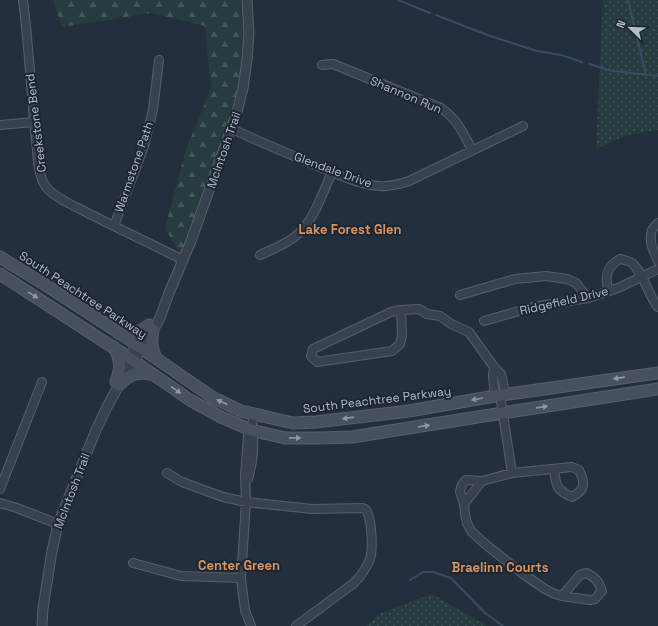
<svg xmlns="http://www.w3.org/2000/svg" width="658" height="626" viewBox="0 0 658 626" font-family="'Space Grotesk',sans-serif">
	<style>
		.forest { fill: url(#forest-firs) }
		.park { fill: url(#park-dots) }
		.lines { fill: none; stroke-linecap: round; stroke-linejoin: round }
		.stream { stroke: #394c67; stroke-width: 2 }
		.minor-casing { stroke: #565f6c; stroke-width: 10 }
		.tertiary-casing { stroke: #565f6c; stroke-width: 11 }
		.secondary-casing { stroke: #565f6c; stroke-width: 13 }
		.minor { stroke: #38414e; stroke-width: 8 }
		.tertiary { stroke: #38414e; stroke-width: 9 }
		.secondary { stroke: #465061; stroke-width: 11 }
		.oneway { fill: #8e96a5 }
		.labels { text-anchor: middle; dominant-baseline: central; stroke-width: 4; stroke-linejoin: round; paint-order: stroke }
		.street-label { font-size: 12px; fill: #b4bcc9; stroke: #1d2633 }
		.neighbourhood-label { font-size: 13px; font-weight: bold; fill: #d59563; stroke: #1d2633 }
	</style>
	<defs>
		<pattern id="forest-firs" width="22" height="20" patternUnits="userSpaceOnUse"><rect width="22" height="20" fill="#263c3f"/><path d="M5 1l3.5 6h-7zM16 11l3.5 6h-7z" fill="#435659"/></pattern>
		<pattern id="park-dots" width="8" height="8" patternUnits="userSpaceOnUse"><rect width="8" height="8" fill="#263c3f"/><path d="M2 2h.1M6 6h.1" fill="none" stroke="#435659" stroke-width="1.8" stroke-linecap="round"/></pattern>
	</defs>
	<rect width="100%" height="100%" fill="#242f3e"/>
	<path class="forest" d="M53,0H243V88L183,260L165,228L186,149L211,89L205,26L151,13L62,27Z"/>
	<path class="park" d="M603,0H658V130H656L624,136L596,149Z
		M432,594L487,626H366L381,613Z"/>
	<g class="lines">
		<path class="stream" d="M398,0L430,13
			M628,0L646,75
			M436,15L490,36L537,51L561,55L582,62
			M589,64L613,71L658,76
			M410,580L423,572H433L451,578L485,613L503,626"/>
		<g class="minor-casing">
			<path id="minor" d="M23,0C29,46 31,93 36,140C38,155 37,174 46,187C54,197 70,204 82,210C115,227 149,243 183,260
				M322,65L333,64L441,108C458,120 463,133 472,150
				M0,125L34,122
				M232,129C258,141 284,152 310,163C330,171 358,185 379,186C390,187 400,184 409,181L523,126
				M658,223C656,225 653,228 652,230C648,241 654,252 658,261
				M114,226L144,146L153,110L159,60
				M260,255C272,249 288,244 298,234C313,222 324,190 332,172
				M609,291C604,277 606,267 620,259C625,260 631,261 634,265C645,277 648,295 658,307
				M460,295L515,279L546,276L567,279L576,283L588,298
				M401,310L391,312L313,349L311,356L317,362L392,351L400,344L402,336L401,310L419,309L427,314L440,316L451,324L469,332L494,367L501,374L504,387L505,395
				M484,321L533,307L588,298L618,288L658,269
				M494,367L493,376L495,396
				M500,395L512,473
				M554,469C556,486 556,490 572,497C586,490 585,482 579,470L572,467L512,473L482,481L466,480L463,483L461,487L460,492L464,504L465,514L467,523L471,531L485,544L523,574L545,589L555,594L562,596L590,600L595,599L602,591C598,581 596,577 586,573L580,575L562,596
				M167,473L182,482L223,497L246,502L312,509L363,508C365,509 366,509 367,512C372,521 373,550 370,559C366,569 361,576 354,583L296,626
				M248,479C252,465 256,443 251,430
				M0,489L42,382
				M0,503L17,508L58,524
				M464,504L482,481
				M133,563L181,576L241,578
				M251,626L245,610L243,595L241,578L246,502L245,475L248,435L251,430L254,414"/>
		</g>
		<g class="tertiary-casing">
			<path id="tertiary" d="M126,363L148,326
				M42,626L43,608L52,551L58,524L96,430L107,407L119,385L151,334L160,318L169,293L191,241L237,112L243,88L247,60L249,33L247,0"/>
		</g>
		<g class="secondary-casing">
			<path id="secondary" d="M0,257L44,284L118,332L212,397L241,411L293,423L316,422L409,411L495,396L658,373
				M0,274L131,359L190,400L221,417L251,430L285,438H319L352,437L515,411L658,389
				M153,330C151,341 151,348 156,358
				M118,333C131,335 139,333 149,325
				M114,347C121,360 121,368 116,382
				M119,385C130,374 138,371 153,375"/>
		</g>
		<use href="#minor" class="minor"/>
		<use href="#tertiary" class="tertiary"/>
		<use href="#secondary" class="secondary"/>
	</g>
	<defs><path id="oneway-solid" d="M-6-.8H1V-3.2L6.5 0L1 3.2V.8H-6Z"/></defs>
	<g class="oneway">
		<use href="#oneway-solid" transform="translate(33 295) rotate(32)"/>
		<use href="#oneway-solid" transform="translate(619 378) rotate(172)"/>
		<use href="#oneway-solid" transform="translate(176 390) rotate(35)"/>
		<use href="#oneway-solid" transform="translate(477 399) rotate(170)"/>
		<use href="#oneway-solid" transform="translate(222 402) rotate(-155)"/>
		<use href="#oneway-solid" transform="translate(542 407) rotate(-8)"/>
		<use href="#oneway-solid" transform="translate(348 418) rotate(172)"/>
		<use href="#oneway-solid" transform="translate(424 426) rotate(-9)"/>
		<use href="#oneway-solid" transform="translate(295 438) rotate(1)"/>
	</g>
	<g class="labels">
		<g class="street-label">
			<text transform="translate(406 95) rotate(23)">Shannon Run</text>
			<text transform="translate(36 123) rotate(-97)">Creekstone Bend</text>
			<text transform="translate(224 150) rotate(-71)">McIntosh Trail</text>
			<text transform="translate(134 167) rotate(-71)">Warmstone Path</text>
			<text transform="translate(333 170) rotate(20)">Glendale Drive</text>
			<text transform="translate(83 295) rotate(33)">South Peachtree Parkway</text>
			<text transform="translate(564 301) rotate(-13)">Ridgefield Drive</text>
			<text transform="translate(377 400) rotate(-7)">South Peachtree Parkway</text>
			<text transform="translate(72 491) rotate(-69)">McIntosh Trail</text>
		</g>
		<g class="neighbourhood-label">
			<text x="350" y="229">Lake Forest Glen</text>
			<text x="239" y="565">Center Green</text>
			<text x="500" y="567">Braelinn Courts</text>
		</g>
	</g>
	<g transform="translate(630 28) rotate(293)" stroke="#1d2633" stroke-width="3" paint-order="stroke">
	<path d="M0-3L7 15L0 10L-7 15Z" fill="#b4bcc9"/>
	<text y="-6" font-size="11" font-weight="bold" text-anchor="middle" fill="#b4bcc9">N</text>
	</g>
</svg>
